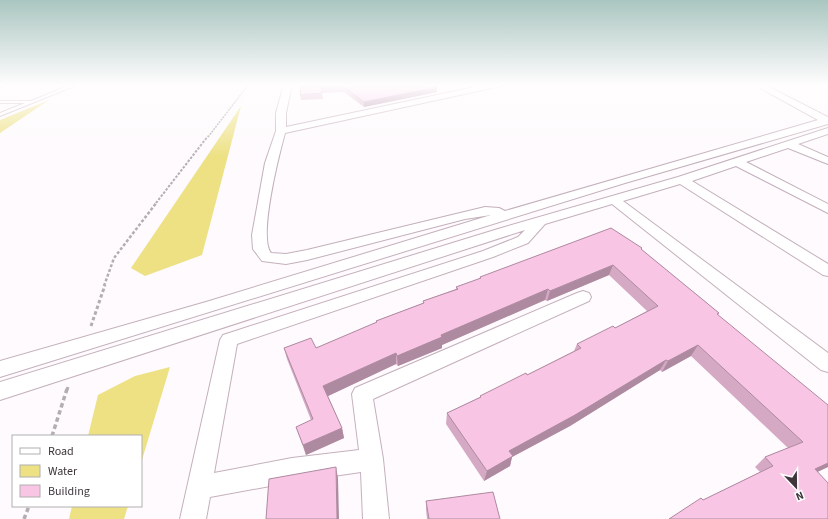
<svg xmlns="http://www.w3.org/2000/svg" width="828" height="519" viewBox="0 0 828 519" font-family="'Source Sans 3',sans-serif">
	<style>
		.water { fill: #ede183 }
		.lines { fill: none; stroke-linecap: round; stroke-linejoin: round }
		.lane-casing { stroke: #c4b0bc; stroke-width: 2 }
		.street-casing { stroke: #c4b0bc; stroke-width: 2 }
		.path-far4 { stroke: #b4aeb2; stroke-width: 1.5; stroke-dasharray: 2 1; stroke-linecap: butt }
		.path-far3 { stroke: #b4aeb2; stroke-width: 2; stroke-dasharray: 2.5 1.5; stroke-linecap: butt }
		.path-far2 { stroke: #b4aeb2; stroke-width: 2.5; stroke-dasharray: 3 2; stroke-linecap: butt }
		.path-far1 { stroke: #b4aeb2; stroke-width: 3; stroke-dasharray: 3.5 2.5; stroke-linecap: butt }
		.path { stroke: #b4aeb2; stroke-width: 3.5; stroke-dasharray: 4.5 3; stroke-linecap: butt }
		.lane { fill: #fff; fill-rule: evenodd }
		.street { fill: #fff; fill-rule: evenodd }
		.wall { fill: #d5a9c4 }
		.shaded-wall { fill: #ae8aa0 }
		.building { fill: #f8c5e4; stroke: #ae8aa0 }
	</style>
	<rect width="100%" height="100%" fill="#fefafd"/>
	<path class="water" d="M49,100L0,133V120Z
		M241,106L202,255L145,276L131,268Z
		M170,367L141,463V436H88L98,395L135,376Z
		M72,506H128L124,519H69Z"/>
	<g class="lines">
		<g class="lane-casing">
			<path id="lane" d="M0,84H7L0,87Z
				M73,84H79L0,116V113L25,103H0V101H31Z"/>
		</g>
		<g class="street-casing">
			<path id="street" d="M284,84H292L286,113V127L489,84H505L501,86L285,133C279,155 258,237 271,253L286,254L307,250L485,207L499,208L505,211L818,120L753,84H763L828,117V124L625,183L0,377V361L206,302L491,215L465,219L307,260L286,264L262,261L253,249L252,235L265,163L276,131V113Z
				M828,128V134L798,144L828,157V164L788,148L746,162L828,204V213L736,166L692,181L828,264V276L823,275L680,184L623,201L828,353V372L821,370L612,204L545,224L528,243L493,257L237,344L214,473L292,458L359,450L352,394L355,388L577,293L583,291L589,293L591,297L589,301L373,399L383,459L389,519H363L361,472L292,482L210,497L206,519H180L220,340L223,335L483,251L518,237L525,230L0,400V382L498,229L678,177Z"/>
		</g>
		<path class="path-far4" d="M208,137L249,84"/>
		<path class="path-far3" d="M156,203L208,136"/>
		<path class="path-far2" d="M104,286L114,258L157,202"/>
		<path class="path-far1" d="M91,326L105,285
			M67,390L68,387"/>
		<path class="path" d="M52,436L67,389
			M24,519L29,506"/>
		<use href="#lane" class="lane"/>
		<use href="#street" class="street"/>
	</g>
	<path class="wall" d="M301,84L437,87V92L364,107L344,92L322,93L323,99L301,100L300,95Z
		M642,250L719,313L718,315L828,467L703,500L760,472L755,467L765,457L788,448L691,356L662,372L660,370L570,426L512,457L510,466L484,481L446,424L447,413L480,397V396L527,375L574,351L577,344L615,328L647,311L609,275L547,301L545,300L442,345V348L398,366L396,364L328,396L342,428L344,438L306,455L296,427L311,420L287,359L284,348H316L376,323V321L423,303V301L456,289V287L479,279L480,277Z
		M426,501L500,519H427L426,509Z"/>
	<path class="shaded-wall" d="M437,87V92L364,107V102Z
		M613,265L609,275L547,301L550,291Z
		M548,289L545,300L442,345V348L398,366L397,356L441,335Z
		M698,345L691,356L662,372L668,361Z
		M396,353V364L326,397L323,386Z
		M666,360L660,370L570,426L512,457L510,466L484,481L487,471L509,451Z
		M342,428L344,438L306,455L303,445Z
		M828,463V467L803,479L815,469Z
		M336,467L338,478L339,519H337Z"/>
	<path class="building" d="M301,84H432L437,87L364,102L344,87L322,88V93L300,95Z
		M611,228L642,248L641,249L719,313L717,314L828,405V463L815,469L828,483V519H669L701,498L703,500L773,466L765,457L803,442L698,345L668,361L666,360L575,415L509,451L513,456L487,471L447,413L481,397L480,396L526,373L527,375L581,348L577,344L613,326L615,328L658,306L613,265L550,291L548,289L441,335L442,337L397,356L396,353L323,386L342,428L303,445L296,427L313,419L284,348L311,338L316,348L377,322L376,321L424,303L423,301L458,289L456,287L481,278L480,277Z
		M336,467L337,519H266L269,479Z
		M493,492L500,519H429L426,501Z"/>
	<linearGradient id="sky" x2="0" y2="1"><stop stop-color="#aac6c0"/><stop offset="0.54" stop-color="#fffdfe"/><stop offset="1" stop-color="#fffdfe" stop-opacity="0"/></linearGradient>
	<rect width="828" height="157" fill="url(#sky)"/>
	<rect x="12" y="435" width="130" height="72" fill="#ffffff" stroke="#b2afb1"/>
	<rect x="20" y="448" width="20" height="6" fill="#ffffff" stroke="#b2afb1"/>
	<text x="48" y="455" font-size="12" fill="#3e363b">Road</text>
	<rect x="20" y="465" width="20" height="12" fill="#ede183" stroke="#b2afb1"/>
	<text x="48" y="475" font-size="12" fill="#3e363b">Water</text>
	<rect x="20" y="485" width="20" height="12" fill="#f8c5e4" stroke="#b2afb1"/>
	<text x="48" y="495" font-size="12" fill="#3e363b">Building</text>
	<g transform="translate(796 487) rotate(158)" stroke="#ffffff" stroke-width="3" paint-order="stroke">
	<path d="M0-3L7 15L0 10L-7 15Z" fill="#3e363b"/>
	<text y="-6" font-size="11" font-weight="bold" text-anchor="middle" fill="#3e363b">N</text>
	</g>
</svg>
